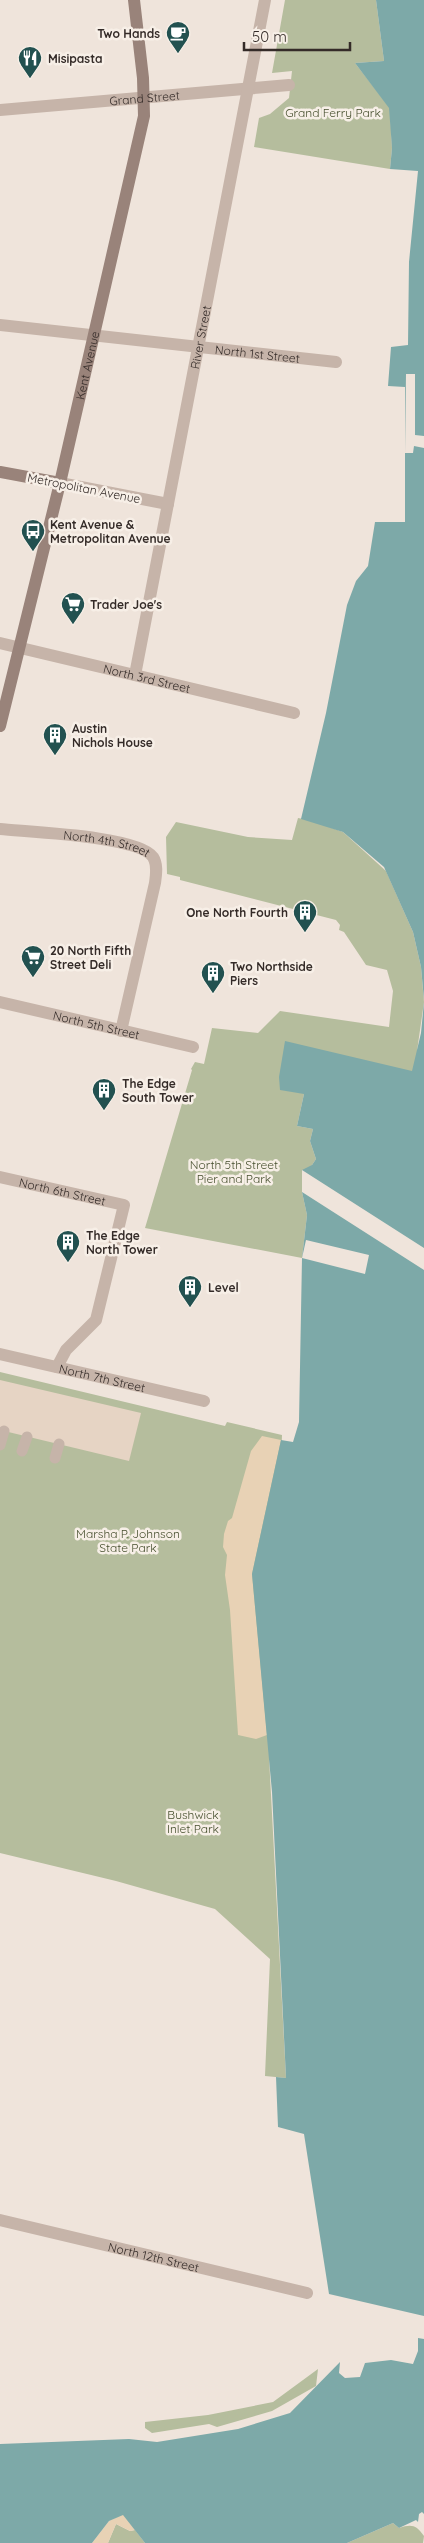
<svg xmlns="http://www.w3.org/2000/svg" width="424" height="2543" viewBox="0 0 424 2543" font-family="Quicksand,sans-serif">
	<style>
		.green { fill: #b5bd9d }
		.sand { fill: #e8d2b5 }
		.plaza { fill: #e6d4c4 }
		.water { fill: #7da9a8 }
		.pier { fill: #efe4db }
		.lines { fill: none; stroke-linecap: round; stroke-linejoin: round }
		.pedestrian { stroke: #c6b4a9; stroke-width: 11 }
		.minor { stroke: #c6b4a9; stroke-width: 12 }
		.secondary { stroke: #99837a; stroke-width: 12 }
		.labels { text-anchor: middle; dominant-baseline: central; stroke-width: 5; stroke-linejoin: round; paint-order: stroke }
		.poi-label { font-size: 12px; font-weight: bold; fill: #342b28; stroke: #f7efe7; text-anchor: start }
		.street-label { font-size: 12px; fill: #342b28; stroke: #f7efe7 }
		.park-label { font-size: 12px; fill: #464f2e; stroke: #f7efe7 }
	</style>
	<rect width="100%" height="100%" fill="#efe4db"/>
	<path class="green" d="M285,0H376L384,61L355,63L390,108L392,148L390,169L254,147L259,118L270,114L289,98L292,71L272,73Z
		M298,818L313,821L343,832L386,871L413,932L421,967L424,1002L417,1051L424,1074L304,1094L297,1126L313,1129L310,1141L316,1159L312,1165L302,1192L307,1215L302,1258L145,1228L192,1070L191,1069L195,1062L204,1064L212,1028L258,1033L280,1011L389,1027L393,991L387,970L366,965L344,932L339,930L340,925L336,920L180,880V877L167,874L166,837L176,822L248,837L292,840Z
		M0,1372L225,1426L227,1422L282,1435L269,1757L286,2078L265,2076L270,1959L215,1909L116,1881L0,1853Z
		M318,2369L316,2386L272,2411L217,2427L209,2424L152,2433L145,2428V2422L208,2415L273,2402Z
		M393,2523L399,2528C412,2524 416,2525 424,2536L423,2543H347Z
		M116,2524L130,2531L135,2530L145,2543H108Z"/>
	<path class="sand" d="M262,1436L281,1440L252,1574L267,1735L256,1739L238,1735L230,1610L225,1575L227,1555L223,1547L224,1534L228,1521L232,1518L251,1451Z
		M123,2514L135,2530L130,2531L116,2524L108,2543H92L109,2521Z"/>
	<path class="plaza" d="M0,1380L141,1413L129,1461L0,1430Z"/>
	<path class="water" d="M376,0H424V1000L421,967L413,932L384,867L343,832L301,819L326,713L347,605L356,581L368,566L375,522H405V387L388,386L391,347L408,345L409,262L418,171L390,169L392,148L389,108L355,63L384,61Z
		M424,1002V2316L329,2294L304,2134L278,2127L276,2077L286,2078L272,1792L252,1574L281,1440L293,1442L299,1422L302,1258L307,1215L302,1192V1170L312,1165L316,1159L310,1141L313,1129L297,1126L304,1094L280,1090L279,1077L285,1041L412,1071L421,1033Z
		M418,2338L424,2339V2514L422,2512L419,2514L418,2522L416,2520L399,2528L393,2523L347,2543H145L123,2515L109,2521L92,2543H0V2444L129,2439L157,2442L238,2429L290,2413L340,2362L339,2373L345,2378L360,2377L365,2363L391,2360L413,2364L418,2351Z"/>
	<path class="pier" d="M406,374H415V435L424,436V448L414,446L413,453H405Z
		M302,1170L424,1248V1270L302,1192Z
		M306,1240L369,1255L365,1274L302,1258Z"/>
	<g class="lines">
		<path class="pedestrian" d="M0,1445L4,1431
			M22,1451L27,1437
			M55,1458L59,1444"/>
		<g class="minor">
			<path id="s1" d="M0,110L289,85"/>
			<path id="s2" d="M0,325L336,362"/>
			<path d="M60,483L168,504"/>
			<path id="s3" d="M0,643L294,713"/>
			<path id="s4" d="M135,675L265,0"/>
			<path id="s5" d="M0,829C28,832 139,836 153,857C158,865 156,875 155,883L121,1031"/>
			<path id="s6" d="M0,1002L193,1047"/>
			<path id="s7" d="M0,1177L124,1205L96,1320L66,1350L57,1367"/>
			<path id="s8" d="M0,1354L204,1401"/>
			<path id="s9" d="M0,2220L307,2293"/>
		</g>
		<g class="secondary">
			<path d="M0,472L60,483"/>
			<path id="s10" d="M0,726L60,483L144,116L143,78L134,0"/>
		</g>
	</g>
	<defs>
		<g id="cafe-pin" transform="scale(1.25)"><path d="M0 17L-7.5 6A9.5 9.5 0 1 1 7.5 6Z" fill="#225150" stroke="#f7efe7"/><path d="M-5.5-4.5H6V0H3Q3 3.5 0 3.5H-2.5Q-5.5 3.5-5.5 0ZM3-3.2v2h1.7v-2ZM-6 4.5H4V6H-6Z" fill="#fff"/></g>
		<g id="restaurant-pin" transform="scale(1.25)"><path d="M0 17L-7.5 6A9.5 9.5 0 1 1 7.5 6Z" fill="#225150" stroke="#f7efe7"/><path d="M-5-6h1v4h1v-4h1v4h1v-4h1v5L-1.5 .5V6h-2V.5L-5-1ZM5-6V6H3V1.5H1.5Q1.5-4 5-6Z" fill="#fff"/></g>
		<g id="bus-pin" transform="scale(1.25)"><path d="M0 17L-7.5 6A9.5 9.5 0 1 1 7.5 6Z" fill="#225150" stroke="#f7efe7"/><path d="M-5-6H5V4H4V6H2V4H-2V6H-4V4H-5ZM-3.5-4V0h7V-4ZM-3.5 1.2v1.5H-2V1.2ZM2 1.2v1.5H3.5V1.2Z" fill="#fff"/></g>
		<g id="supermarket-pin" transform="scale(1.25)"><path d="M0 17L-7.5 6A9.5 9.5 0 1 1 7.5 6Z" fill="#225150" stroke="#f7efe7"/><path d="M-6-5.5h2.5l.6 2H6L4.5 2H-2.5L-4.4-4H-6ZM-1.5 3.2a1.3 1.3 0 1 0 .1 0ZM3 3.2a1.3 1.3 0 1 0 .1 0Z" fill="#fff"/></g>
		<g id="building-pin" transform="scale(1.25)"><path d="M0 17L-7.5 6A9.5 9.5 0 1 1 7.5 6Z" fill="#225150" stroke="#f7efe7"/><path d="M-4-6H4V6H1V3H-1V6H-4ZM-2.5-4.3h1.7v1.8h-1.7ZM.8-4.3h1.7v1.8H.8ZM-2.5-1h1.7V.8h-1.7ZM.8-1h1.7V.8H.8Z" fill="#fff"/></g>
	</defs>
	<g fill-rule="evenodd">
		<use href="#cafe-pin" x="178" y="33"/>
		<use href="#restaurant-pin" x="30" y="58"/>
		<use href="#bus-pin" x="33" y="531"/>
		<use href="#supermarket-pin" x="73" y="604"/>
		<use href="#building-pin" x="55" y="735"/>
		<use href="#building-pin" x="305" y="912"/>
		<use href="#supermarket-pin" x="33" y="957"/>
		<use href="#building-pin" x="213" y="973"/>
		<use href="#building-pin" x="104" y="1090"/>
		<use href="#building-pin" x="68" y="1242"/>
		<use href="#building-pin" x="190" y="1287"/>
	</g>
	<g class="labels">
		<g class="poi-label">
			<text x="160" y="33" text-anchor="end">Two Hands</text>
			<text x="48" y="58">Misipasta</text>
			<text x="50" y="524">Kent Avenue &amp;<tspan x="50" dy="14">Metropolitan Avenue</tspan></text>
			<text x="90" y="604">Trader Joe's</text>
			<text x="72" y="728">Austin<tspan x="72" dy="14">Nichols House</tspan></text>
			<text x="288" y="912" text-anchor="end">One North Fourth</text>
			<text x="50" y="950">20 North Fifth<tspan x="50" dy="14">Street Deli</tspan></text>
			<text x="230" y="966">Two Northside<tspan x="230" dy="14">Piers</tspan></text>
			<text x="122" y="1083">The Edge<tspan x="122" dy="14">South Tower</tspan></text>
			<text x="86" y="1235">The Edge<tspan x="86" dy="14">North Tower</tspan></text>
			<text x="208" y="1287">Level</text>
		</g>
		<g class="street-label">
			<text stroke="none"><textPath href="#s1" startOffset="145">Grand Street</textPath></text>
			<text stroke="none"><textPath href="#s4" startOffset="344">River Street</textPath></text>
			<text stroke="none"><textPath href="#s2" startOffset="259">North 1st Street</textPath></text>
			<text stroke="none"><textPath href="#s10" startOffset="371">Kent Avenue</textPath></text>
			<text transform="translate(84 488) rotate(11)">Metropolitan Avenue</text>
			<text stroke="none"><textPath href="#s3" startOffset="151">North 3rd Street</textPath></text>
			<text stroke="none"><textPath href="#s5" startOffset="108">North 4th Street</textPath></text>
			<text stroke="none"><textPath href="#s6" startOffset="99">North 5th Street</textPath></text>
			<text stroke="none"><textPath href="#s7" startOffset="64">North 6th Street</textPath></text>
			<text stroke="none"><textPath href="#s8" startOffset="105">North 7th Street</textPath></text>
			<text stroke="none"><textPath href="#s9" startOffset="158">North 12th Street</textPath></text>
		</g>
		<g class="park-label">
			<text x="333" y="112">Grand Ferry Park</text>
			<text x="234" y="1164">North 5th Street<tspan x="234" dy="14">Pier and Park</tspan></text>
			<text x="128" y="1533">Marsha P. Johnson<tspan x="128" dy="14">State Park</tspan></text>
			<text x="193" y="1814">Bushwick<tspan x="193" dy="14">Inlet Park</tspan></text>
		</g>
	</g>
	<path d="M244 42v8h106v-8" fill="none" stroke="#342b28" stroke-width="2.5"/>
	<text x="252" y="42" font-size="15" fill="#342b28" stroke="#f7efe7" stroke-width="4" paint-order="stroke">50 m</text>
</svg>
